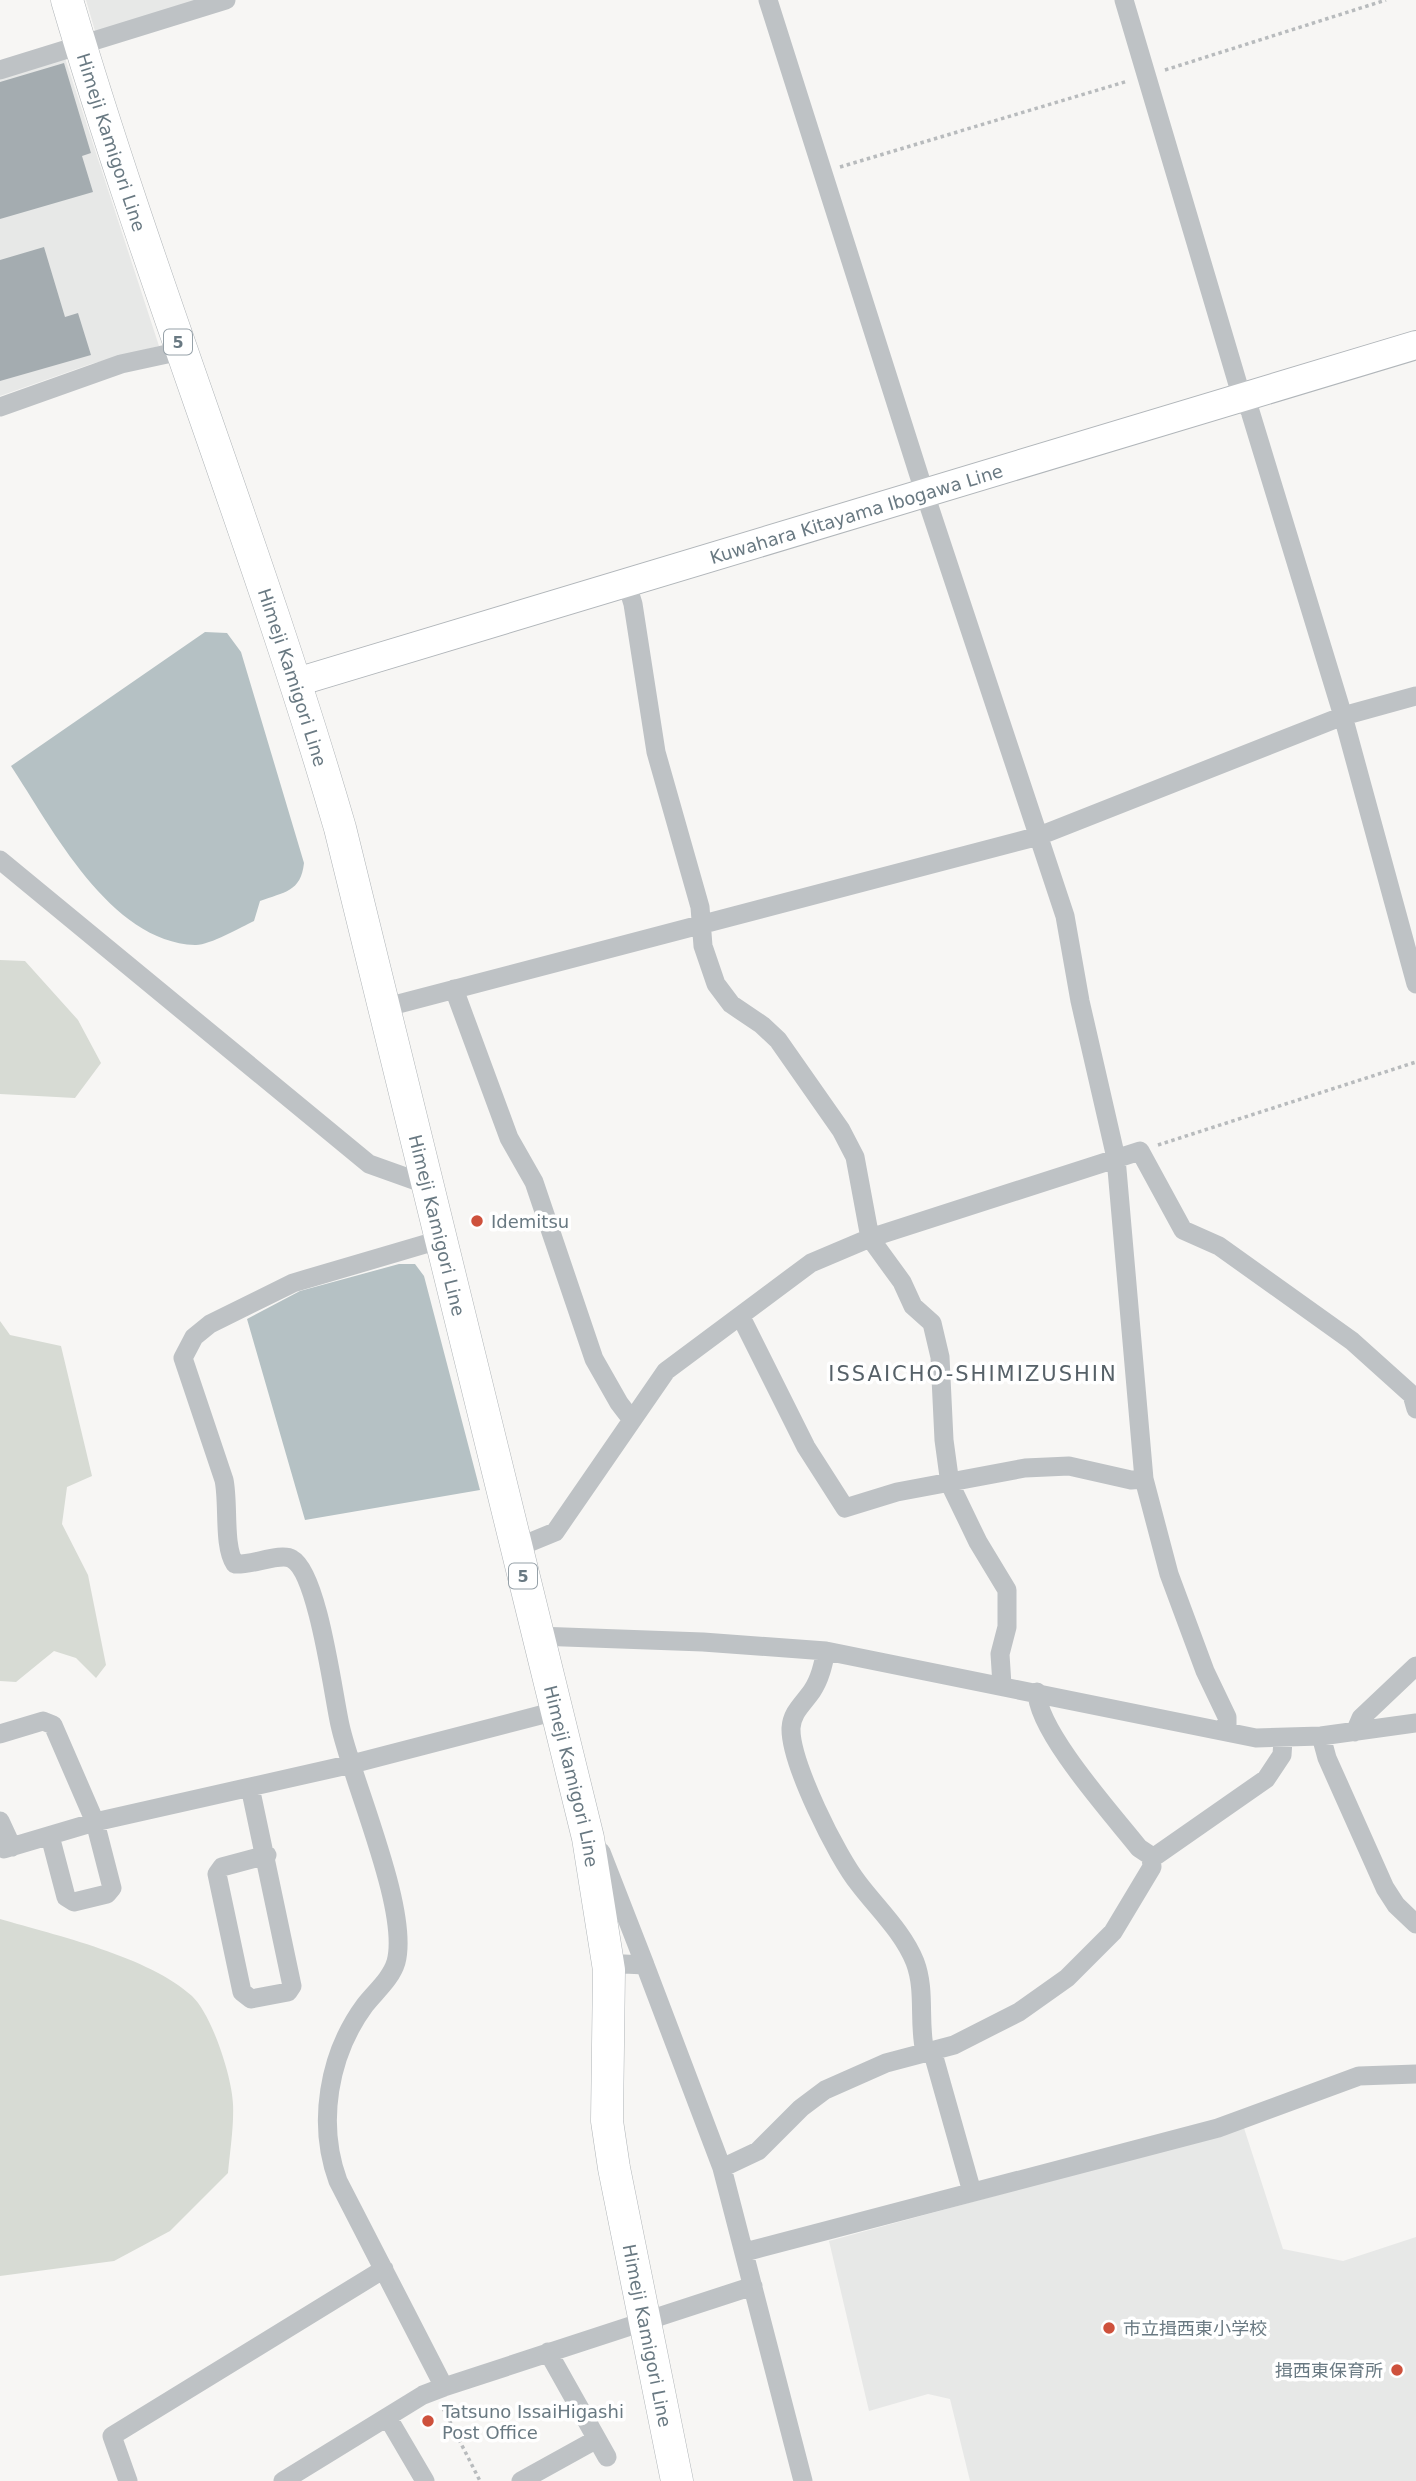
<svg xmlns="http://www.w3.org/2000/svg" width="1416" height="2481" viewBox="0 0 1416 2481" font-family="'DejaVu Sans','Noto Sans JP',sans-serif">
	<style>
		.built { fill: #e7e8e7 }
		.green { fill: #d7dbd4 }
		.water { fill: #b5c1c4 }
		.building { fill: #a4acb0 }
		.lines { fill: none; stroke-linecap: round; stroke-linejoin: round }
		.secondary-casing { stroke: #b1b6ba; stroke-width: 30 }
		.primary-casing { stroke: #b0b5b8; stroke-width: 33 }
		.path { stroke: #b8bbbd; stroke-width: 3.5; stroke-dasharray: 3.5 3.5; stroke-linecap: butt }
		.minor { stroke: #bec2c5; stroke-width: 19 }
		.secondary { stroke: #fff; stroke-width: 28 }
		.primary { stroke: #fff; stroke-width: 32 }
		.poi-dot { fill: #ce513c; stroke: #fff; stroke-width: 2.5 }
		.labels { text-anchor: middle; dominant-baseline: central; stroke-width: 7; stroke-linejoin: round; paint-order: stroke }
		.shield { fill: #fff; stroke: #96a1a8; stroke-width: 2 }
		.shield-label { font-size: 16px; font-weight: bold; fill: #697982 }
		.street-label { font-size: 18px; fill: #697982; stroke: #fff }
		.poi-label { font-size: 18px; fill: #697982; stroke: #fff; text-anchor: start }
		.quarter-label { font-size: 21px; letter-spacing: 2px; fill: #566168; stroke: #fff }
	</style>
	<rect width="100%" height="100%" fill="#f7f6f4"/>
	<path class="built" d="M86,0H213L95,31Z
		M65,58L159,346L91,364L0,396V78Z
		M1244,2128L1283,2249L1343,2261L1416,2237V2481H970L950,2399L928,2394L869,2411L829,2241Z"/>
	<path class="green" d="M0,960L25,961L78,1020L101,1063L75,1098L0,1094Z
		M0,1321L10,1335L61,1346L92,1476L67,1487L62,1524L88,1575L106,1665L96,1678L76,1658L54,1651L16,1682L0,1681Z
		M0,1919C55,1935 150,1957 192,1996C212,2015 232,2077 233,2104C234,2126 230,2151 228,2173L170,2231L114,2261L0,2276Z"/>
	<path class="water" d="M205,632L227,633L241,652L304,863C301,892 284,892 260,901L254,921C241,927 208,946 195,945C110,942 52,828 11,766Z
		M399,1264H415L424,1276L480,1490L305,1520L247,1319L300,1291Z"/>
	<path class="building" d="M64,63L91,153L82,156L93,192L0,219V82Z
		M44,247L65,317L78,313L91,355L0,381V260Z"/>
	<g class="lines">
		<g class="secondary-casing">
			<g id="secondary">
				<path id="s1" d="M297,682L1416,345"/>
			</g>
		</g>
		<g class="primary-casing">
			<g id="primary">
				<path id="s2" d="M67,0C149,279 259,549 340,828L588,1838L609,1970L607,2121L614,2168L677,2481"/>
			</g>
		</g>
		<path class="path" d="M1165,70L1386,0
			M840,167L1128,81
			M1158,1145L1416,1062
			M443,2408L480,2481"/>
		<path class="minor" d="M768,0L924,491L1065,916L1080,1001L1116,1158L1144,1479L1169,1574L1205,1671L1227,1717V1732
			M1124,0L1242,398L1250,411L1343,716L1416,984
			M0,70L226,0
			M0,407L121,364L181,351
			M626,581L633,604L656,752L700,907L703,946L716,984L731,1004L762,1025L778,1040L841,1130L855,1157L870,1238L902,1282L913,1306L932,1323L940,1357L944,1440L950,1484L978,1542L1007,1590V1627L1000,1654L1002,1685
			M0,860L369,1164L425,1184
			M454,989L509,1138L534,1182L594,1359L619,1403L632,1420
			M383,1008L1039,836L1343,716L1416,696
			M439,1240L293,1283L210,1324L194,1337L183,1358L224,1480C229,1503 223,1547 235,1564C250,1566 281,1552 292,1559C318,1573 333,1694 340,1725C352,1781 410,1910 396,1962C391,1979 375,1992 365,2005C328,2055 317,2124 338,2181L444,2387
			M741,1317L806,1447L845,1508L897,1492L1025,1468L1069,1466L1131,1480L1144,1479
			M516,1548L555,1532L666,1371L811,1263L870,1238L1140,1151L1183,1230L1219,1246L1352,1341L1412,1395L1416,1409
			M537,1636L703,1642L826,1651L1256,1738L1321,1736L1416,1723
			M826,1651C823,1665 820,1679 812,1691C803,1704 792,1712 791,1728C790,1762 837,1857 859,1884C878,1909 903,1932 915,1962C926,1991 918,2022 925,2052
			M1037,1692C1037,1731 1113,1815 1139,1848L1151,1856L1157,1855L1266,1779L1282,1755L1283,1740
			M1355,1732L1361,1718L1416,1666
			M0,1734L43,1721L53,1725L95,1822L112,1888L107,1894L74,1902L66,1897L50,1836
			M1321,1736L1327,1758L1385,1888L1396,1905L1416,1924
			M250,1787L292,1986L288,1992L251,1999L242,1992L217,1874L222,1867L267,1855
			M0,1821L12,1847
			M4,1849L95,1822L352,1764L556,1711
			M601,1852L645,1965
			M609,1970L624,1964L645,1965L722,2168L803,2481
			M932,2050L972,2192
			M722,2168L758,2151L801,2108L825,2090L886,2063L954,2045L1019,2012L1067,1978L1113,1932L1152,1867L1151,1856
			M745,2252L1218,2128L1359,2076L1416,2074
			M548,2352L607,2457
			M388,2418L425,2481
			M128,2481L112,2436L384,2269
			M283,2481L423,2395L444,2387L753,2286
			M521,2481L597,2439"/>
		<use href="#secondary" class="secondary"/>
		<use href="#primary" class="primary"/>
	</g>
	<g class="poi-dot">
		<circle cx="477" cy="1221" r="7"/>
		<circle cx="1109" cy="2328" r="7"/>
		<circle cx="1397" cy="2370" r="7"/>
		<circle cx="428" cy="2421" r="7"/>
	</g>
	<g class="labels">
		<g class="shield">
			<rect x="164" y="329.5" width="28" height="25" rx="5"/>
			<rect x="509" y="1563.5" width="28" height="25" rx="5"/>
		</g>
		<g class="shield-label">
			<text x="178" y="342">5</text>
			<text x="523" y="1576">5</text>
		</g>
		<g class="street-label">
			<text stroke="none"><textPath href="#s2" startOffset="149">Himeji Kamigori Line</textPath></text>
			<text stroke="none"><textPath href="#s1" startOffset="584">Kuwahara Kitayama Ibogawa Line</textPath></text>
			<text stroke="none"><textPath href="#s2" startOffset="714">Himeji Kamigori Line</textPath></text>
			<text stroke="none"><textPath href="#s2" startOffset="1281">Himeji Kamigori Line</textPath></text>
			<text stroke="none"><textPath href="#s2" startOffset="1848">Himeji Kamigori Line</textPath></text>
			<text stroke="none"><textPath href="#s2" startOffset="2415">Himeji Kamigori Line</textPath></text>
		</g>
		<g class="poi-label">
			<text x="491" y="1221">Idemitsu</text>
			<text x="1123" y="2328">市立揖西東小学校</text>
			<text x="1383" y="2370" text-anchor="end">揖西東保育所</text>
			<text x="442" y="2411">Tatsuno IssaiHigashi<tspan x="442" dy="21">Post Office</tspan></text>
		</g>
		<g class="quarter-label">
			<text x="973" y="1374">ISSAICHO-SHIMIZUSHIN</text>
		</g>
	</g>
</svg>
